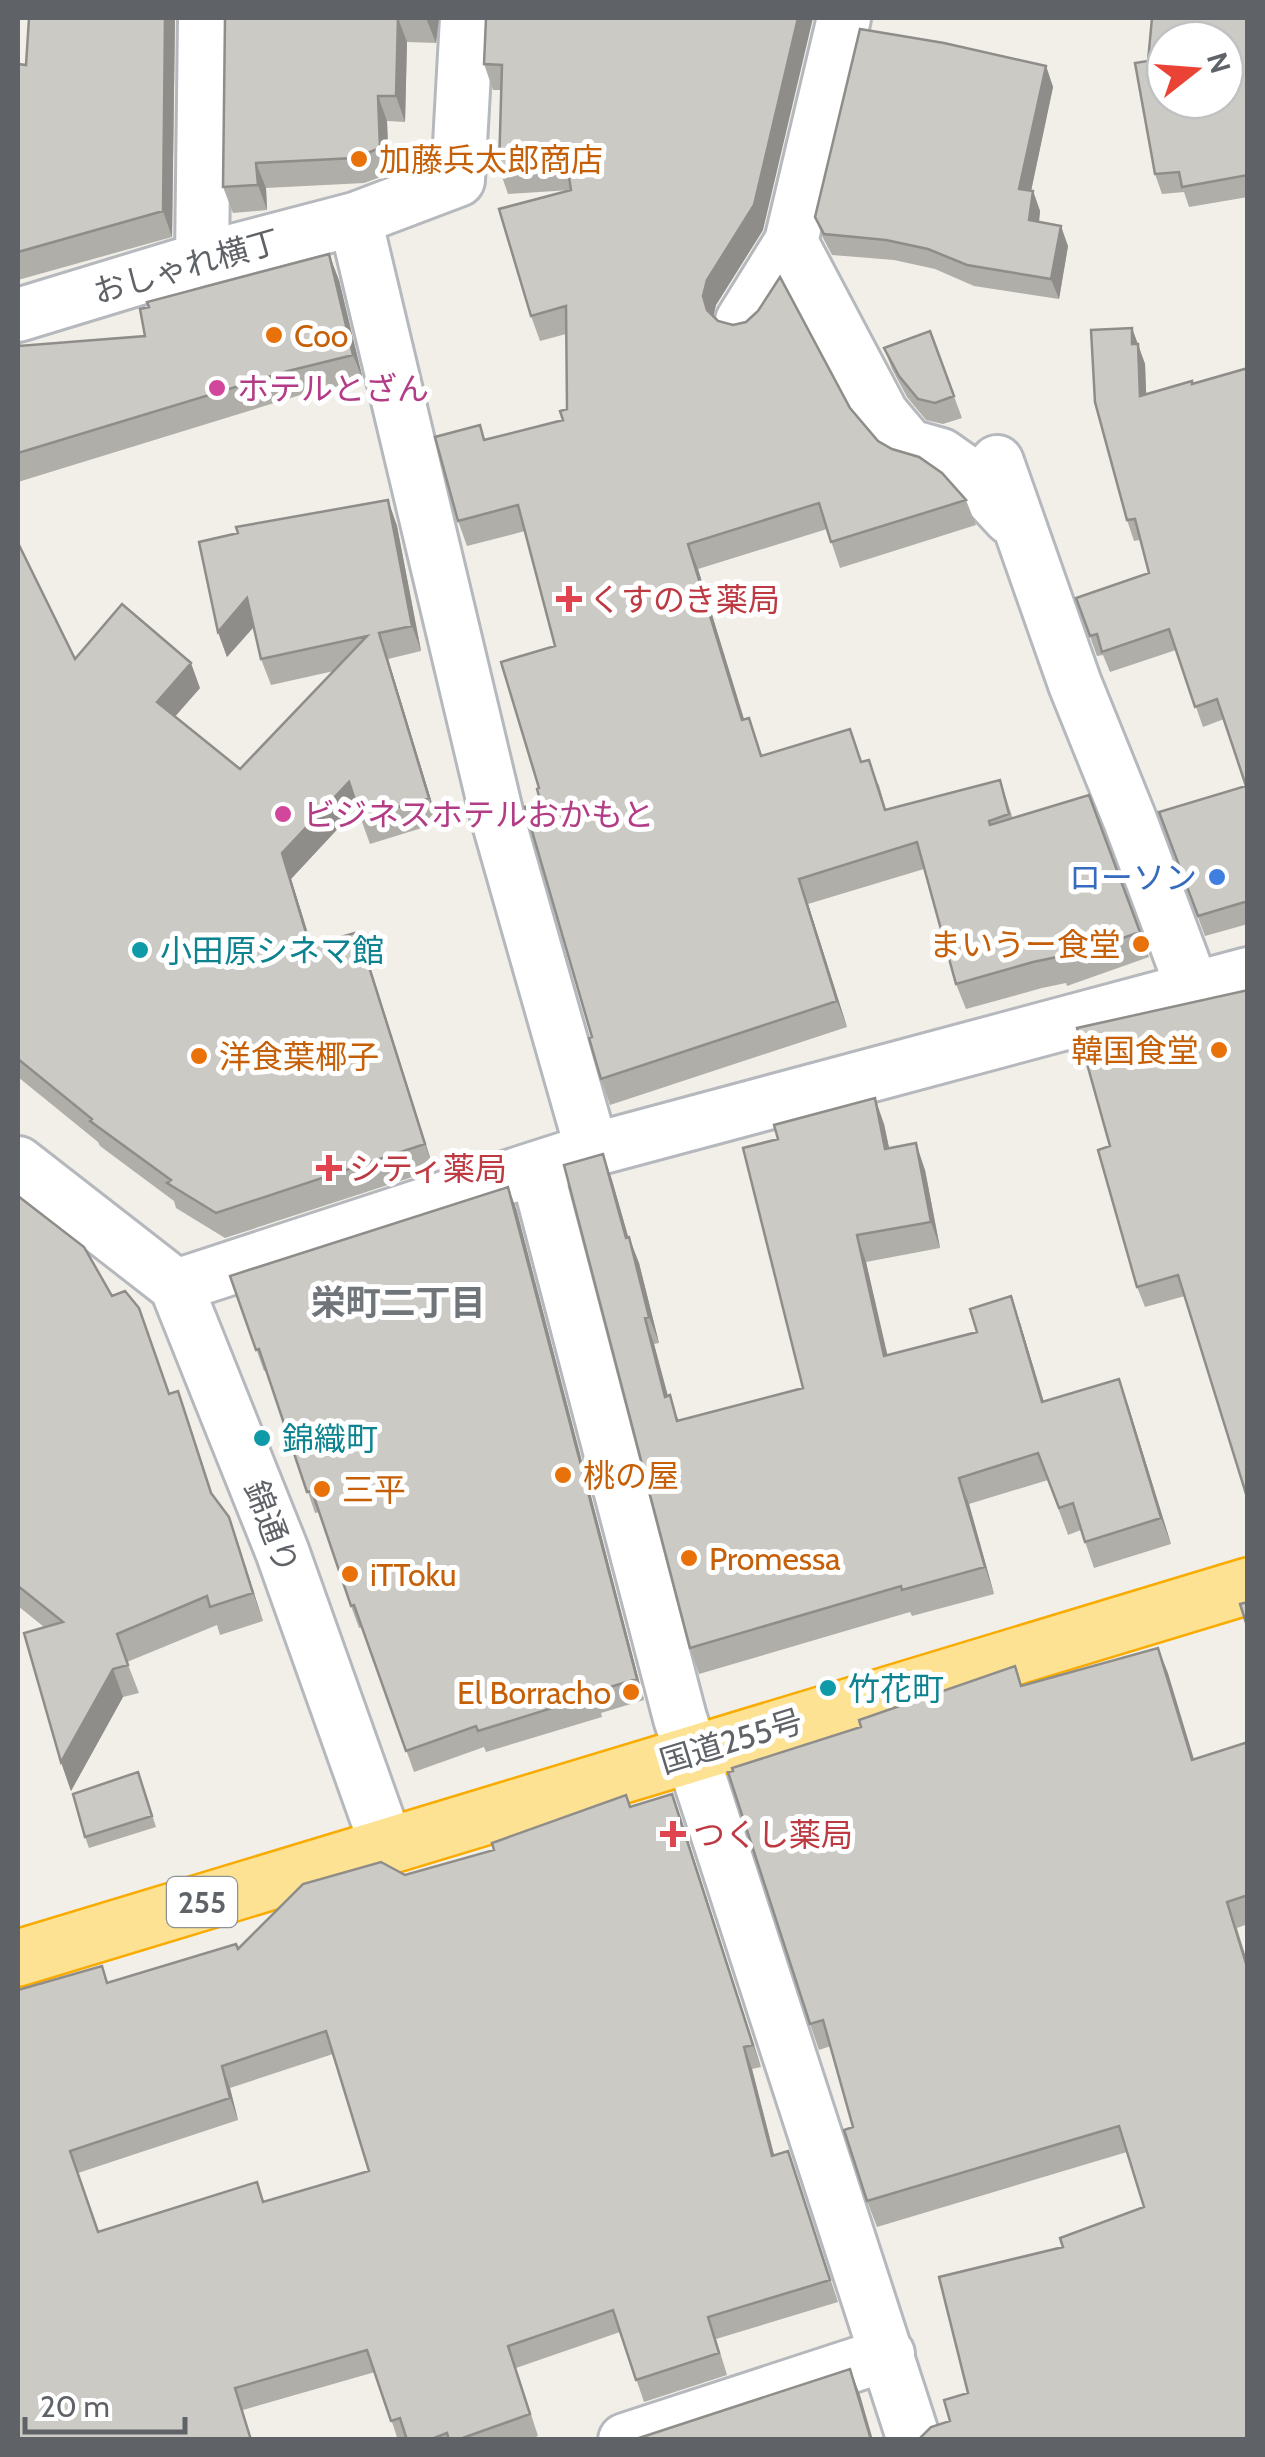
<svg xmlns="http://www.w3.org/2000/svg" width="1265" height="2457" viewBox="0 0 1265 2457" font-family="Cabin,'Noto Sans JP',sans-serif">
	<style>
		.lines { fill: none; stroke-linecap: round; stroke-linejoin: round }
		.street-casing { stroke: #b5b8bc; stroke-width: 58 }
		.highway-casing { stroke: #f9ab00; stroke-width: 60 }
		.street { stroke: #fff; stroke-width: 52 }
		.highway { stroke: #fde293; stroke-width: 55 }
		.wall { fill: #afaea9; fill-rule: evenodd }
		.shaded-wall { fill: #8f8d8a }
		.building { fill: #cccac5; stroke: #8f8d8a; stroke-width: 2.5; fill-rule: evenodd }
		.food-dot { fill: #e8710a; stroke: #fff; stroke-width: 4 }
		.hotel-dot { fill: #d1479c; stroke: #fff; stroke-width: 4 }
		.health-dot { fill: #e0444e; stroke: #fff; stroke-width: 4 }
		.shop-dot { fill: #3f7fe0; stroke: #fff; stroke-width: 4 }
		.culture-dot { fill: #0f9aa8; stroke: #fff; stroke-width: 4 }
		.labels { text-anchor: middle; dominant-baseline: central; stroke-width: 10; stroke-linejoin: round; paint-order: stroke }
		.shield { fill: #fff; stroke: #8f9295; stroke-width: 2.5 }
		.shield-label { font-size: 30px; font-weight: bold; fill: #5f6368 }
		.food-label { font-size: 32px; fill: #c56008; stroke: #fff; text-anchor: start }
		.street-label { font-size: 32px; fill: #5f6368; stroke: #fff }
		.hotel-label { font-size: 32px; fill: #b23c85; stroke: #fff; text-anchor: start }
		.health-label { font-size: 32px; fill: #be3a42; stroke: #fff; text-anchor: start }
		.shop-label { font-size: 32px; fill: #366cbe; stroke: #fff; text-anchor: end }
		.culture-label { font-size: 32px; fill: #0d838f; stroke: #fff; text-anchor: start }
		.neighbourhood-label { font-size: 35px; font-weight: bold; fill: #70757a; stroke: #fff }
	</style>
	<rect width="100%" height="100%" fill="#f1efe8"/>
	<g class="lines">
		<g class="street-casing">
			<path id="street" d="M355,219L497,816L592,1150
				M791,242L882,414L909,446L941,455L971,476L1010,518
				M202,259L205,18
				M18,315L202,259L355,219L458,180L467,18
				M742,321L791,242L844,18
				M997,462L1075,684L1130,820L1193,989
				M18,1163L176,1286L282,1551L387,1846
				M176,1286L536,1168
				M625,2440L888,2354
				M914,2440L680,1718L536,1168L592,1150L1248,974"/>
		</g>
		<g class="highway-casing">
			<path id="highway" d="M18,1958L1248,1586"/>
		</g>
		<use href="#street" class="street"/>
		<use href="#highway" class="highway"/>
	</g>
	<path class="wall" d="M175,18L172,237L18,280V64L26,65Z
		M225,18H439L436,43L407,42L405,122L387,121L389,174L364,183L266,188L267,210L233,213L223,187Z
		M486,18L763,230L716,305L713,317L850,408L878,441L966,500L976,525L840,568L827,529L698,569L744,720L762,755L862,762L879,785L886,810L1000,780L1013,819L1089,795L1149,957L1067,986L1066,983L1042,988L966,1009L956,984L924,869L808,904L847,1027L610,1105L601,1079L541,803L539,788L555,646L525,531L467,546L458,521L480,425L485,440L563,420L567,409L566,334L540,341L531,316L571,190L508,194L499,168L502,90H493L484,64Z
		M1248,18V197L1189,207L1184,192L1162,194L1155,174L1148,61Z
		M1046,66L1053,87L1031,191H1033L1040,211L1039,222L1068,246L1059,299L974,286L935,269L894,260L832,255L823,238L815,217Z
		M339,280L363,380L297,396L18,482V335L21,346L145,336Z
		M1132,328L1145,364L1146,394L1192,384L1248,368V924L1205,936L1159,812L1246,786L1224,719L1203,727L1176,650L1110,672L1103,655L1097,656L1076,598L1149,573L1140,540L1134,541L1127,520Z
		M930,331L962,418L943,424L926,420L907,397L892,369L884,348Z
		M388,500L397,526L421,651L388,659L438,823L370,844L357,808L291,879L312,946L358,932L434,1170L225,1238L176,1208L174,1201L100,1146L98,1142L18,1077V543L75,659L200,688L175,716L240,769L334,671L271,685L261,659L254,627L227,657L218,632Z
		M1248,990V1498L1185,1296L1145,1307L1137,1287L1110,1146Z
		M884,1124L889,1148L925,1170L940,1248L866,1262L887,1356L1020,1323L1044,1402L1128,1405L1171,1544L1094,1568L1081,1530L1068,1535L1048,1480L969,1504L994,1594L912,1616L910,1612L699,1674L690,1648L603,1154L612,1180L628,1237L639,1263L659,1343L654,1344L668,1396L679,1421L803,1388Z
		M18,1196L188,1419L213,1496L229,1517L263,1621L220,1635L217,1625L127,1662L139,1693L123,1697L71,1791L61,1762L44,1627L18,1606Z
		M516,1208L644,1700L601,1713L602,1717L486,1752L484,1747L414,1772L362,1627L359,1628L351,1606L320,1512L315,1513L267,1370L264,1371L230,1276Z
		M1158,1648L1194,1760L1248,1742V1924L1237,1928L1248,1964V2440L950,2421L1063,2247L1144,2207L1127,2152L877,2227L867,2201L853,2127L831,2046L819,2050L810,2024L1022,1685Z
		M138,1772L156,1827L89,1848L85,1837Z
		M631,1807L680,1816L761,2067L752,2069L774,2155L788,2151L838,2302L716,2339L727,2375L644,2402L620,2332L516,2368L538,2436L527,2440H398L375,2372L243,2410L18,2440L102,1966L108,1983L238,1949L405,1875L494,1850ZM333,2054L369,2171L264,2202L257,2182L99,2232L78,2173L238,2120L230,2088Z"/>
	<path class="shaded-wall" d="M165,18H175L172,237L163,211Z
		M398,18L407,42L405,122L396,96Z
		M426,18H439L436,43Z
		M798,18H813L763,230L716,305L712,321L707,310L703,296L707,280Z
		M1046,66L1053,87L1027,210L1019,189Z
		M378,96L387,121L389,174L380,148Z
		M256,163L266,188L267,210L258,185Z
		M1033,191L1040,211L1037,241L1029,220Z
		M1061,226L1068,246L1059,299L1051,279Z
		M329,254L339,280L363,380L353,355Z
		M1132,328L1145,364L1147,416L1140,396L1132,344Z
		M388,500L397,526L421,651L412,626Z
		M688,544L698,569L752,745L742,720Z
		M247,598L257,623L227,657L218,632Z
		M379,633L388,659L438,823L429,798Z
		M191,663L200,688L166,727L157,702Z
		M349,782L358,807L291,879L320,972L282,853Z
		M799,879L808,904L847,1027L837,1001Z
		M358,932L367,957L434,1170L425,1144Z
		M875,1098L884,1124L895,1176L885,1149Z
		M916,1143L925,1170L940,1248L931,1222Z
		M603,1154L612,1180L636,1264L626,1238Z
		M508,1187L516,1208L644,1700L637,1679Z
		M857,1235L866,1262L894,1383L884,1356Z
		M629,1237L639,1263L659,1343L649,1317Z
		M1011,1296L1020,1323L1052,1429L1042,1402Z
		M645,1318L654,1344L675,1423L665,1397Z
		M1119,1379L1128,1405L1171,1544L1161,1518Z
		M959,1478L969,1504L994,1594L985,1567Z
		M229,1517L239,1546L263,1621L253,1593Z
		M1158,1648L1168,1673L1202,1786L1192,1760Z
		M113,1669L123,1697L71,1791L61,1762Z
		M672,1794L680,1816L761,2067L753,2045Z
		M1227,1902L1248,1964V1970Z
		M744,2047L752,2069L780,2178L772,2156Z
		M222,2066L230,2088L238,2120L230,2098Z
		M850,2369L860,2395L873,2440H871Z"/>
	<path class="building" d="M29,18H165L163,211L18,252V64L26,65Z
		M225,18H398L396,96H378L380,148L355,158L256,163L258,185L223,187Z
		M486,18H798L754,205L707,280L703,296L707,310L718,321L733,325L746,322L758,311L780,277L850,408L878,441L892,449L919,457L942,473L966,500L831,542L819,503L688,544L742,720L749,718L761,756L850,729L861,762L869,760L885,810L1000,780L1009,814L989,821L990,825L1089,795L1140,932L1058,961L1057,957L1033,962L956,984L917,842L799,879L837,1001L601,1079L589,1038L592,1037L525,807L541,803L537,789L539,788L501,662L555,646L518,505L458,521L435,437L480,425L484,440L563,420L560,411L567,409L566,306L531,316L499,209L571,190L567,164L499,168L502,65L484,64Z
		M1152,18H1248V175L1182,187L1179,172L1155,174L1135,63L1148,61ZM1165,40H1225V100H1165Z
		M860,29L944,43L1046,66L1019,189L1033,191L1029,220L1061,226L1051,279L967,265L928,249L886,240L824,234L815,217Z
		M329,254L353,355L288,371L18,453V341L19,346L145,336L140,309L149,307L147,302Z
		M1132,328V344H1138L1140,396L1192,381V384L1248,368V901L1198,916L1159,812L1246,786L1217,699L1195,707L1169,629L1102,652L1097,634L1090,636L1076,598L1149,573L1135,519L1127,520L1095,402L1091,330Z
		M930,331L954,396L935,403L918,399L899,376L884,348Z
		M388,500L412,626L379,633L429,798L361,818L349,782L282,853L310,946L358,932L425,1144L216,1213L167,1183L171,1180L90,1121L92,1119L18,1059V543L75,659L122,604L191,663L157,702L240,769L367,636L261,659L247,598L218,632L199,542L238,533L236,527Z
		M1248,990V1497H1247L1178,1275L1137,1287L1098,1150L1110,1146L1077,1028Z
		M875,1098L885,1149L916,1143L931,1222L857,1235L884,1356L977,1332L970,1309L1011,1296L1042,1402L1119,1379L1161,1518L1085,1542L1073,1503L1059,1508L1038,1453L959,1478L985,1567L902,1590L901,1586L690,1648L564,1165L603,1154L626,1238L629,1237L649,1317L645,1318L665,1397L670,1395L677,1421L803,1388L743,1148L778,1139L774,1125Z
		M508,1187L637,1679L593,1692L594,1695L478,1731L476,1726L406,1751L354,1605L351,1606L312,1491L307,1492L259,1349L256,1350L230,1276Z
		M18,1196L84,1247L112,1296L125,1291L139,1308L169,1394L178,1391L211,1493L229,1517L253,1593L210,1607L207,1596L117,1634L128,1665L113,1669L61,1762L24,1633L63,1622L18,1586Z
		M1248,1602V1629L1240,1604Z
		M1158,1648L1192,1760L1248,1742V1895L1227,1902L1248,1970V2440H918L931,2427L950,2421L944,2400L968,2393L939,2277L1063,2247L1060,2238L1144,2207L1119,2126L867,2201L844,2130L853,2127L823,2020L810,2024L728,1772L733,1771L732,1768L861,1727L859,1720L1015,1666L1021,1686Z
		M138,1772L152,1816L85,1837L73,1794Z
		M672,1794L753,2045L744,2047L772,2156L788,2151L830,2280L708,2317L719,2353L636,2380L613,2310L508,2346L530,2414L457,2440H449L447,2433L429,2440H407L400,2418L391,2421L367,2350L235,2388L251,2440H18V1990L102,1966L107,1983L236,1944L238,1949L303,1884L381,1862L405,1875L494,1850L492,1843L626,1795L630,1807ZM326,2031L369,2171L263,2202L257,2182L98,2232L70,2151L230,2098L222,2066Z
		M850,2369L871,2440H636V2439Z"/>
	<g class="food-dot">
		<circle cx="359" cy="159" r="10"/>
		<circle cx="274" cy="335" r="10"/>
		<circle cx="1141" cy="944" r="10"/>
		<circle cx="1219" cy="1050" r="10"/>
		<circle cx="199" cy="1056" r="10"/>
		<circle cx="563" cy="1475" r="10"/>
		<circle cx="322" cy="1489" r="10"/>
		<circle cx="689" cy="1558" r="10"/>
		<circle cx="350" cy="1574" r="10"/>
		<circle cx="631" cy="1692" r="10"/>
	</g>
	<g class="hotel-dot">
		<circle cx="217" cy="388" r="10"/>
		<circle cx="283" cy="814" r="10"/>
	</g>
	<g class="health-dot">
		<path d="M564 584h10v10h10v10h-10v10h-10v-10h-10v-10h10z"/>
		<path d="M324 1153h10v10h10v10h-10v10h-10v-10h-10v-10h10z"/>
		<path d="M668 1819h10v10h10v10h-10v10h-10v-10h-10v-10h10z"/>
	</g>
	<circle class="shop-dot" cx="1217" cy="877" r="10"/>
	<g class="culture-dot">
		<circle cx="140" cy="950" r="10"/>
		<circle cx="262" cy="1438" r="10"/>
		<circle cx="828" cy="1688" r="10"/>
	</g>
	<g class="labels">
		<rect class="shield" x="167" y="1877" width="70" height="50" rx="8"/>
		<g class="shield-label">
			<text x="202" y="1902">255</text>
		</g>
		<g class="food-label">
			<text x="379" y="159">加藤兵太郎商店</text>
			<text x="294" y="335">Coo</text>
			<text x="1121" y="944" text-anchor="end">まいうー食堂</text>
			<text x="1199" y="1050" text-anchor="end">韓国食堂</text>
			<text x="219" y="1056">洋食葉椰子</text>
			<text x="583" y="1475">桃の屋</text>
			<text x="342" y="1489">三平</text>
			<text x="709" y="1558">Promessa</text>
			<text x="370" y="1574">iTToku</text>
			<text x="611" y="1692" text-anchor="end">El Borracho</text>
		</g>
		<g class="street-label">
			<text transform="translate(186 266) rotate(-16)">おしゃれ横丁</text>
			<text transform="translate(272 1527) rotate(69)">錦通り</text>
			<text transform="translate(731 1741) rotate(-17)">国道255号</text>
		</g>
		<g class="hotel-label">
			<text x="237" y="388">ホテルとざん</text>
			<text x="303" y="814">ビジネスホテルおかもと</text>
		</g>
		<g class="health-label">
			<text x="589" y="599">くすのき薬局</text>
			<text x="349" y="1168">シティ薬局</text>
			<text x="693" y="1834">つくし薬局</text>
		</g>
		<g class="shop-label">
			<text x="1197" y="877">ローソン</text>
		</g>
		<g class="culture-label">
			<text x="160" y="950">小田原シネマ館</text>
			<text x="282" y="1438">錦織町</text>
			<text x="848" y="1688">竹花町</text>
		</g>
		<g class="neighbourhood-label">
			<text x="398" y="1302">栄町二丁目</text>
		</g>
	</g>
	<rect width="1265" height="2457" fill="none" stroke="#5f6368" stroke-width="40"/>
	<g transform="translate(1195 70) rotate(73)"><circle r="48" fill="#ffffff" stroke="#bfc1c3" stroke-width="2.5"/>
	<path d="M0-8L18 38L0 25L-18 38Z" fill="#ea4335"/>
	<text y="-15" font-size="28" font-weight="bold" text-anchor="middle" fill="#5f6368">N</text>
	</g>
	<path d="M25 2417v15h160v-15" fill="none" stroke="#5f6368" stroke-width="5"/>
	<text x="40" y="2417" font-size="30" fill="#5f6368" stroke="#ffffff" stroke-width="8" paint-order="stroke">20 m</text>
</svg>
